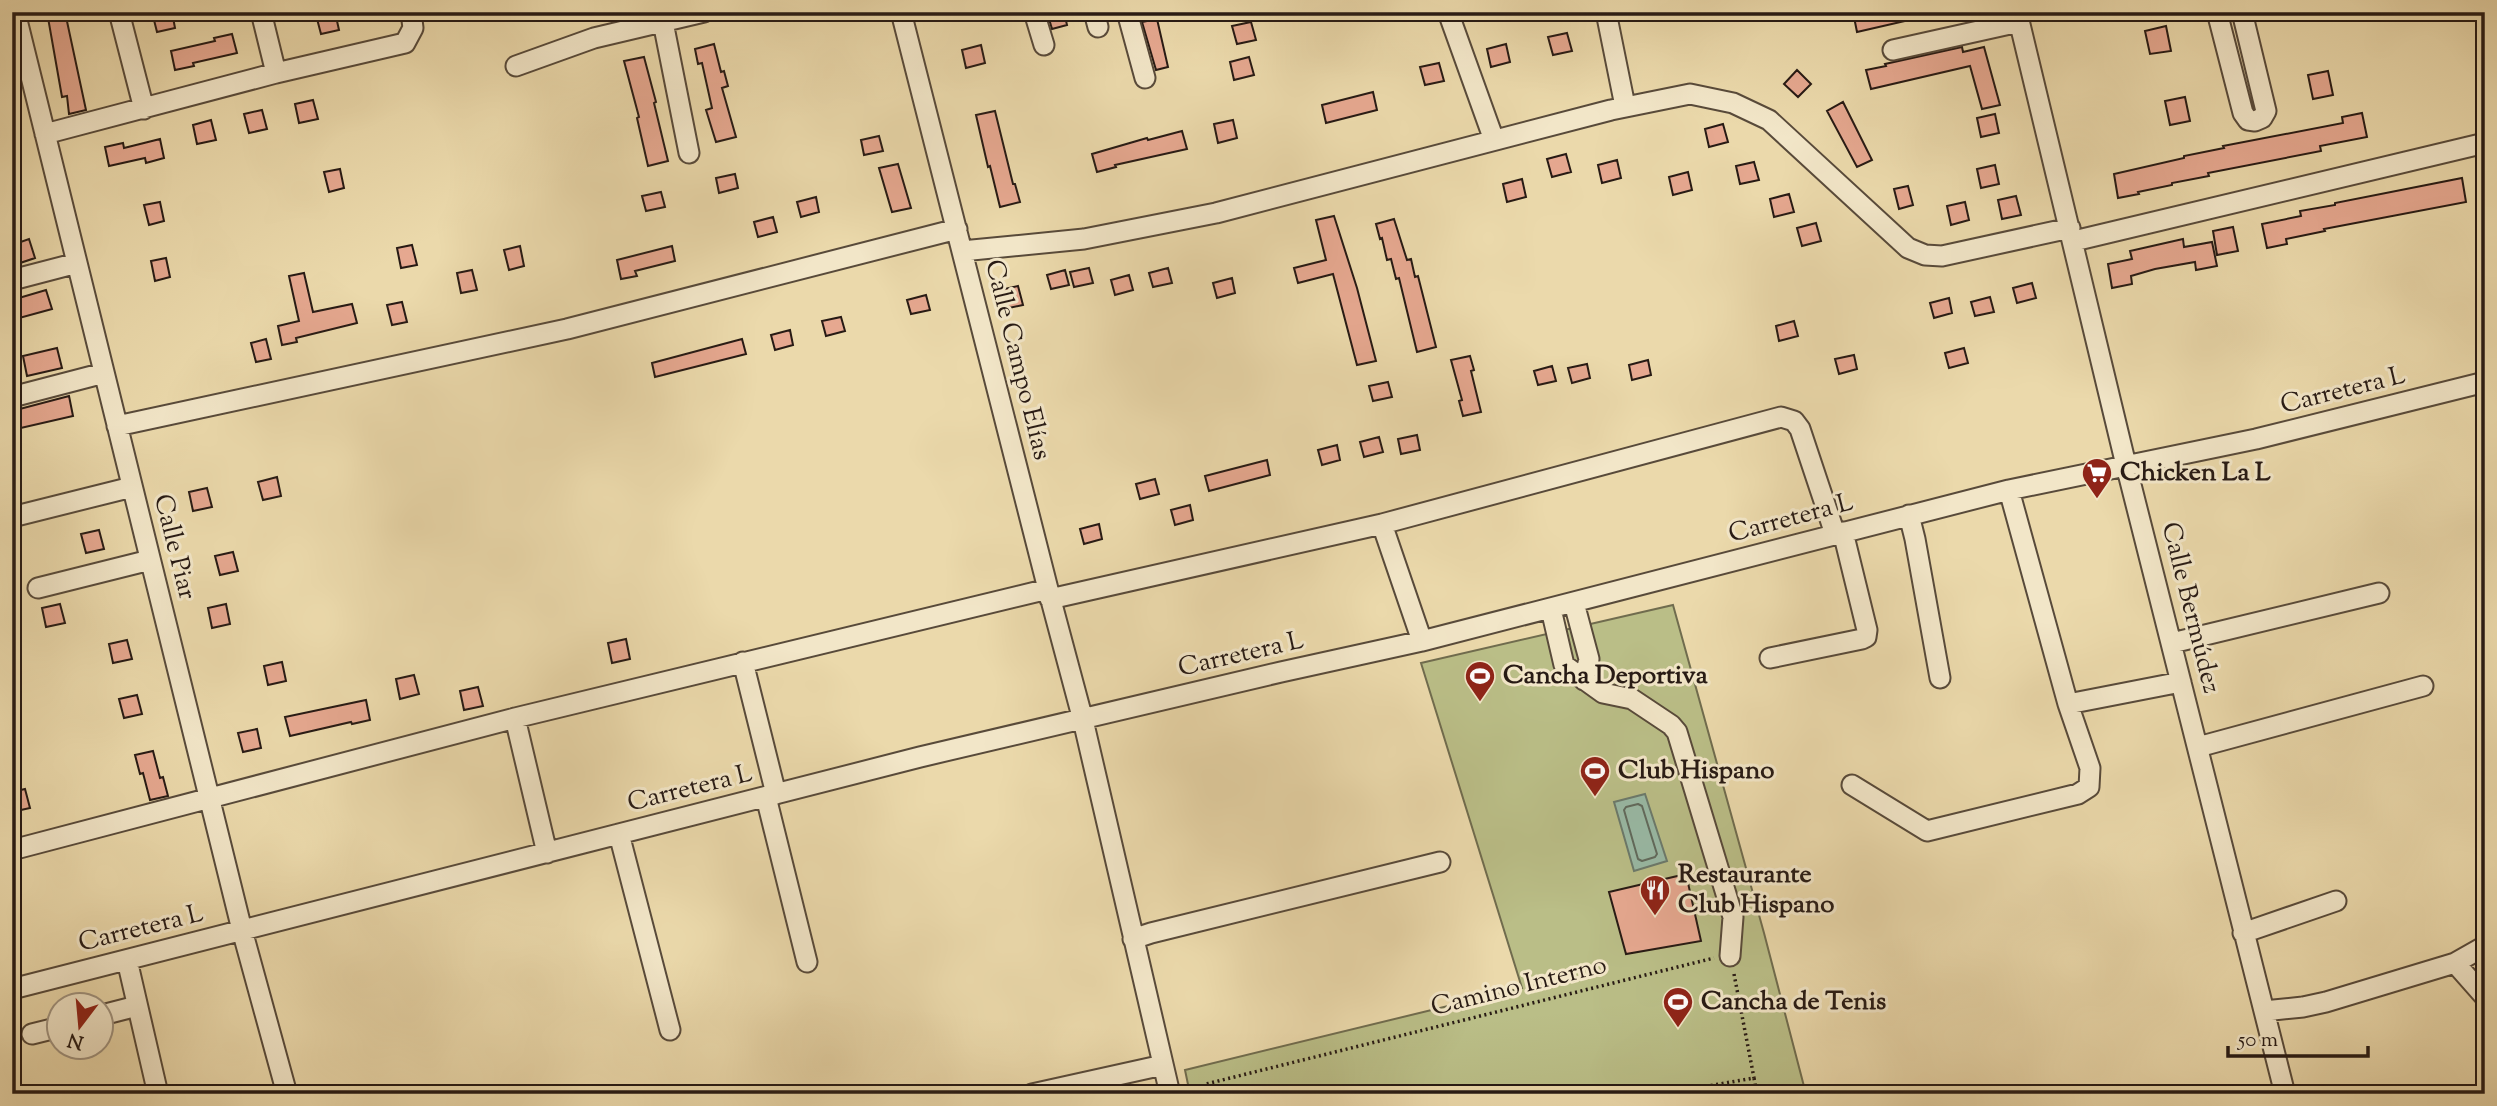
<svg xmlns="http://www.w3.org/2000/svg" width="2497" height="1106" viewBox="0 0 2497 1106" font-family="'Sorts Mill Goudy',serif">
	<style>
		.green { fill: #babe87; stroke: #706c4e; stroke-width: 2 }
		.water { fill: #99baa6; stroke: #6b7a6c; stroke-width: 2 }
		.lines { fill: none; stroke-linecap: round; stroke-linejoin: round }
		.shore { stroke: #606a5d; stroke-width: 2 }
		.building { fill: #e6a890; stroke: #271a14; stroke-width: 2 }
		.minor-casing { stroke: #584a3a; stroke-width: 23 }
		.path { stroke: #271a14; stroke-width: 3.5; stroke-dasharray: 2 3.5; stroke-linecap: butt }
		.minor { stroke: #f2e6c8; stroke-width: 19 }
		.labels { text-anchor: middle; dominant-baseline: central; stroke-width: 6; stroke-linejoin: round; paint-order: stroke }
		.street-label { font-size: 26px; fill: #271a14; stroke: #f2e6c8 }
		.poi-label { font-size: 26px; font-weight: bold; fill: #271a14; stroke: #f2e6c8; text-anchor: start }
	</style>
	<rect width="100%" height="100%" fill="#ebd9ab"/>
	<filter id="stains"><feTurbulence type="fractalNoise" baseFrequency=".00286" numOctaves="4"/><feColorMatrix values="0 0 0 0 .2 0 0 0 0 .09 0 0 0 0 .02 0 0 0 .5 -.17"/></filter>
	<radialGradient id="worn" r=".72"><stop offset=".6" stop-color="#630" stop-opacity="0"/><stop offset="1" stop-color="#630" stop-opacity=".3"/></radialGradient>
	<path class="green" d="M1673,605L1764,933L1806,1094H1190L1185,1070L1522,988L1421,663Z"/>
	<path class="water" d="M1645,794L1667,861L1634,871L1614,802Z"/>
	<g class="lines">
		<path class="shore" d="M1638,804L1642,806L1657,854L1655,857L1642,861L1638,859L1624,810L1626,807Z"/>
	</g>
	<path class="building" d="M47,12H65L86,110L69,114L67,96L62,97Z
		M152,12H172L175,28L157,32Z
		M326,12H335L339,30L321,34L316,15Z
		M1047,12H1064L1067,25L1052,29Z
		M1853,12H1917L1918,18L1857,32Z
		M1157,19L1168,67L1156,70L1142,22Z
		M1251,22L1256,40L1237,44L1232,26Z
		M2166,26L2171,51L2150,54L2145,31Z
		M1567,33L1572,51L1553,55L1548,37Z
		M232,34L237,53L193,63L194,66L175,70L171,51L215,41L214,38Z
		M714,44L721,72L724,71L728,86L722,88L736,137L716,142L706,110L712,108L702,63L698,64L695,49Z
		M1506,44L1510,62L1491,67L1487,49Z
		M981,45L985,63L966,68L962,50Z
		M1962,47L1963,52L1984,47L2000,105L1982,109L1970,66L1871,89L1866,70L1886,66L1885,64Z
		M644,57L656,102L654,103L668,161L648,166L637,118L639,117L624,61Z
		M1249,57L1254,75L1234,80L1230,62Z
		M1439,63L1444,81L1425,85L1420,67Z
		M1797,70L1811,84L1798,97L1784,84Z
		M2328,71L2333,95L2313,99L2308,75Z
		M1373,92L1377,110L1326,123L1322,105Z
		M2185,97L2190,121L2170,125L2165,101Z
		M313,100L318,119L299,123L295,104Z
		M1843,102L1872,160L1857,167L1827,111Z
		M262,110L267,129L249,133L244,114Z
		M995,111L1013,184H1015L1020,202L1000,207L990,166L988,167L976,115Z
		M2362,113L2367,137L2320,146L2321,151L2208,173L2209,176L2172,183V185L2138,192L2139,194L2118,198L2114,174L2184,158V156L2224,148L2223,146L2343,123L2342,117Z
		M1995,114L1999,133L1981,137L1977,118Z
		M211,120L216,140L197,144L193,125Z
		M1233,120L1237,138L1218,143L1214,124Z
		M1723,124L1728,142L1709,147L1705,129Z
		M1182,131L1187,149L1115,165L1116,167L1097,172L1092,154L1147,138L1148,140Z
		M879,136L883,151L864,155L861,140Z
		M160,139L164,158L146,163L145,158L109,166L105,147L123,143L124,148Z
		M1566,154L1571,172L1552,177L1547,159Z
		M1617,160L1621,178L1602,183L1598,165Z
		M1754,162L1759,180L1740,184L1736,166Z
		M898,164L911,208L892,212L879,168Z
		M1995,165L1999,184L1981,188L1977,169Z
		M340,169L344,188L329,192L324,172Z
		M1688,172L1692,190L1673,195L1669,177Z
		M735,174L738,188L719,193L716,178Z
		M2462,178L2466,202L2324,229L2325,231L2286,239L2287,244L2267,248L2262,224L2301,216L2300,211L2335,205V203Z
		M1522,179L1526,197L1507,202L1503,184Z
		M1908,186L1913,205L1899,209L1894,189Z
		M661,192L665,207L646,211L642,196Z
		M1789,194L1794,212L1774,217L1770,199Z
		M2016,196L2021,215L2002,219L1998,200Z
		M816,197L819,212L801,217L797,202Z
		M160,202L164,221L149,225L144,205Z
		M1965,202L1969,220L1951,225L1947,206Z
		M1334,216L1357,288L1376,361L1357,365L1333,274L1298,283L1294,268L1326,260L1316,220Z
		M773,217L777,232L758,237L754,222Z
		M1394,219L1407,260L1411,259L1415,277L1418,276L1436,347L1417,352L1399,278L1396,279L1391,259L1387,260L1382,238L1380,239L1376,224Z
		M1816,223L1821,241L1802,246L1797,228Z
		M2233,227L2238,251L2217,255L2213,231Z
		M29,239L35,258L20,263V261L12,263V245Z
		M2183,239L2184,247L2212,242L2217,266L2196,270L2195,262L2155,269L2131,276L2132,284L2112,288L2108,264L2132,259L2130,251Z
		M412,245L417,265L401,268L397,248Z
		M520,246L524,266L509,270L504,250Z
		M672,246L675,261L635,271L637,276L621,279L617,260Z
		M166,258L170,277L155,281L151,261Z
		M1089,268L1093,283L1074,287L1070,272Z
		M1168,268L1172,283L1153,287L1149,273Z
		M472,270L477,290L461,293L457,273Z
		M1065,270L1069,285L1051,289L1047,275Z
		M304,273L313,312L352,304L357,323L296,338L297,342L282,345L278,326L299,321L289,276Z
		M1129,275L1133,290L1115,295L1111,280Z
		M1232,278L1235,293L1217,298L1213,283Z
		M2032,283L2036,298L2017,303L2013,288Z
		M1018,286L1023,305L1004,309L1000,290Z
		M46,290L52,309L12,320V300Z
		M926,295L930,310L911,314L907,300Z
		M1990,297L1994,312L1975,316L1971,302Z
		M1949,298L1952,313L1934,318L1930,303Z
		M402,302L407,322L392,325L387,305Z
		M841,317L845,331L826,336L822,321Z
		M1794,321L1798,336L1779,341L1776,326Z
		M790,330L793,345L775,350L771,335Z
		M266,339L271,359L256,362L251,343Z
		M742,339L746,354L655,377L652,363Z
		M57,348L62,368L27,376L23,356Z
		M1964,348L1968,363L1949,368L1945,353Z
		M1854,355L1857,369L1839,374L1835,359Z
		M1470,356L1474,370L1471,371L1481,412L1463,416L1459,401L1462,400L1451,360Z
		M1648,360L1651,375L1632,380L1629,365Z
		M1587,364L1590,378L1572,383L1568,368Z
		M1552,366L1556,381L1538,385L1534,371Z
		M1388,382L1392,397L1373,401L1369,386Z
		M69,396L73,416L12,430V411Z
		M1417,435L1420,450L1401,454L1398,439Z
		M1379,437L1383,452L1364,457L1360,442Z
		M1337,445L1340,460L1322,465L1318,450Z
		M1267,460L1270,475L1209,491L1205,476Z
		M277,477L281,496L263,500L258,482Z
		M1155,479L1159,494L1140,499L1136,484Z
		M207,488L212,507L193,511L189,492Z
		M1190,505L1193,520L1175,525L1171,510Z
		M1099,524L1102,539L1084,544L1080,529Z
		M99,530L104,549L86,553L81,534Z
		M233,552L238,571L220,575L215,556Z
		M60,604L65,623L46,627L42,608Z
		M226,604L230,624L212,628L208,608Z
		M626,639L630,659L612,663L608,643Z
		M127,640L132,659L113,663L109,644Z
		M282,662L286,681L268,685L264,666Z
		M414,675L419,694L400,699L396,679Z
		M478,687L483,706L464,710L460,691Z
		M137,695L142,714L124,718L119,699Z
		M366,700L370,720L352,724L351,722L290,736L285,717Z
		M257,729L261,748L243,752L238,733Z
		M153,751L160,778L163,777L168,796L150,800L143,773L140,774L135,755Z
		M25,789L30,808L12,812V792Z
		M1686,874L1701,941L1626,954L1609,892Z"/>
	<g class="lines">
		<g class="minor-casing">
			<path id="minor" d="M15,12L242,930L287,1094
				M119,12L144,109
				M261,12L276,73
				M901,12L1048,589L1083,720L1170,1094
				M1034,12L1044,45
				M1094,12L1098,27
				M1127,12L1145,78
				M1448,12L1494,140
				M1606,12L1625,106
				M2017,12L2126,465L2285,1094
				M2217,12L2243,113L2248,120L2255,121L2262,118L2266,111L2242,12
				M663,22L689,153
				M1893,50L2019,22
				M516,66L594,38L704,12
				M45,134L276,73L405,43L413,28L411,12
				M2074,241L2485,143
				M962,251L1084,239L1216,213L1611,110L1690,94L1733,103L1769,120L1908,248L1925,255L1942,256L2070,228
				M12,280L77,263
				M12,397L104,373
				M117,426L567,329L957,229
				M1909,515L1915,539L1940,678
				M12,517L132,487
				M1382,524L1422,641
				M38,588L150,560
				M1050,599L1382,524L1781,417L1794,421L1800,429L1835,534
				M1574,603L1589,659L1584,680
				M1551,609L1564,665L1603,693L1632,699L1671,725L1677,732L1733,917L1730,956
				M2172,643L2379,593
				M1770,658L1862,639L1866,637L1867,630L1843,532
				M743,662L776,794
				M2068,704L2181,682
				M515,718L547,853
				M2198,747L2423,686
				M1852,785L1927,831L2078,794L2089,787L2090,768L2068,704L2009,490
				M766,797L807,962
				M619,834L670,1030
				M12,850L515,718L1048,589
				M2243,933L2336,901
				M1133,939L1151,933L1440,862
				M127,960L158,1094
				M2455,963L2485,997
				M12,989L920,757L1281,672L1422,641L2009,490L2256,439L2485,382
				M2264,1011L2303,1007L2326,1002L2455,963L2485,946
				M102,1015L137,1006
				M32,1034L60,1027
				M1032,1094L1163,1065"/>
		</g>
		<path class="path" d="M1734,974L1754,1078
			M1208,1094L1206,1084L1714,958
			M1662,1094L1754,1078L1757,1094"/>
		<use href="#minor" class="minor"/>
	</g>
	<defs>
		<g id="supermarket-pin" transform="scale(1.575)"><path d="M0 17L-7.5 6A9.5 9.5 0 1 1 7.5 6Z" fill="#8f2418" stroke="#f2e6c8"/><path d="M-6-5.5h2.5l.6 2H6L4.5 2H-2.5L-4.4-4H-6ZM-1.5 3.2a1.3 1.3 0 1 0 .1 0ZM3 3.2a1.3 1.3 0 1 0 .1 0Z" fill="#fff"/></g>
		<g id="stadium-pin" transform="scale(1.575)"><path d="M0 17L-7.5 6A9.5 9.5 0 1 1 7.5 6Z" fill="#8f2418" stroke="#f2e6c8"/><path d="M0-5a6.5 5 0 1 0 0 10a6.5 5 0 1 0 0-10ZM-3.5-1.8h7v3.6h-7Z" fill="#fff"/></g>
		<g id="restaurant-pin" transform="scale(1.575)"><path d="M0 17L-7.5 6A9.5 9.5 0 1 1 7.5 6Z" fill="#8f2418" stroke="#f2e6c8"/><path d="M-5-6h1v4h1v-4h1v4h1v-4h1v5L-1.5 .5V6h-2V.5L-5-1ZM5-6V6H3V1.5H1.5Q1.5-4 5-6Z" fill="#fff"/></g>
	</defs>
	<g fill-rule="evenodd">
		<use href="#supermarket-pin" x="2097" y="473"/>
		<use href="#stadium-pin" x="1480" y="676"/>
		<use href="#stadium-pin" x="1595" y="771"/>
		<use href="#restaurant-pin" x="1655" y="890"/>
		<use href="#stadium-pin" x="1678" y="1002"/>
	</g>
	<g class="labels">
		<g class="street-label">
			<text transform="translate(1017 360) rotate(76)">Calle Campo Elías</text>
			<text transform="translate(2343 391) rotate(-14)">Carretera L</text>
			<text transform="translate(1791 519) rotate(-15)">Carretera L</text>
			<text transform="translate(174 547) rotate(76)">Calle Piar</text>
			<text transform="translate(2190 608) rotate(76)">Calle Bermúdez</text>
			<text transform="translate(1241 655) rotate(-13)">Carretera L</text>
			<text transform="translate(690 789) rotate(-14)">Carretera L</text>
			<text transform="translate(141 929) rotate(-14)">Carretera L</text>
			<text transform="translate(1519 987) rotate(-14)">Camino Interno</text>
		</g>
		<g class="poi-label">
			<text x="2120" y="473">Chicken La L</text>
			<text x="1503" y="676">Cancha Deportiva</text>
			<text x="1618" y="771">Club Hispano</text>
			<text x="1678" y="875">Restaurante<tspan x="1678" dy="30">Club Hispano</tspan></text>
			<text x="1701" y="1002">Cancha de Tenis</text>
		</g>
	</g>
	<rect width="2497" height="1106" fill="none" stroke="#ebd9ab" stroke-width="42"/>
	<rect x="14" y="14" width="2469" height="1078" fill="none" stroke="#271a14" stroke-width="3.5"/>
	<rect x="21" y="21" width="2455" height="1064" fill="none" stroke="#271a14" stroke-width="2"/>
	<g transform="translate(80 1026) rotate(196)"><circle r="33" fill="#f2e6c8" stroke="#a19480" stroke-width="2"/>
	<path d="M0-5L12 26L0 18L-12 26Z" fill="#8f2418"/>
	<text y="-10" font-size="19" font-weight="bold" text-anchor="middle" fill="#271a14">N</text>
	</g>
	<path d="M2228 1046v10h140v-10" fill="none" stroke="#271a14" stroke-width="3.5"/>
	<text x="2238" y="1046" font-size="21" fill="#271a14" stroke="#f2e6c8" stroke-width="5" paint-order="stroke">50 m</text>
	<rect width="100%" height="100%" filter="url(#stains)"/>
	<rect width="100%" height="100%" fill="url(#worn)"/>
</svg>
